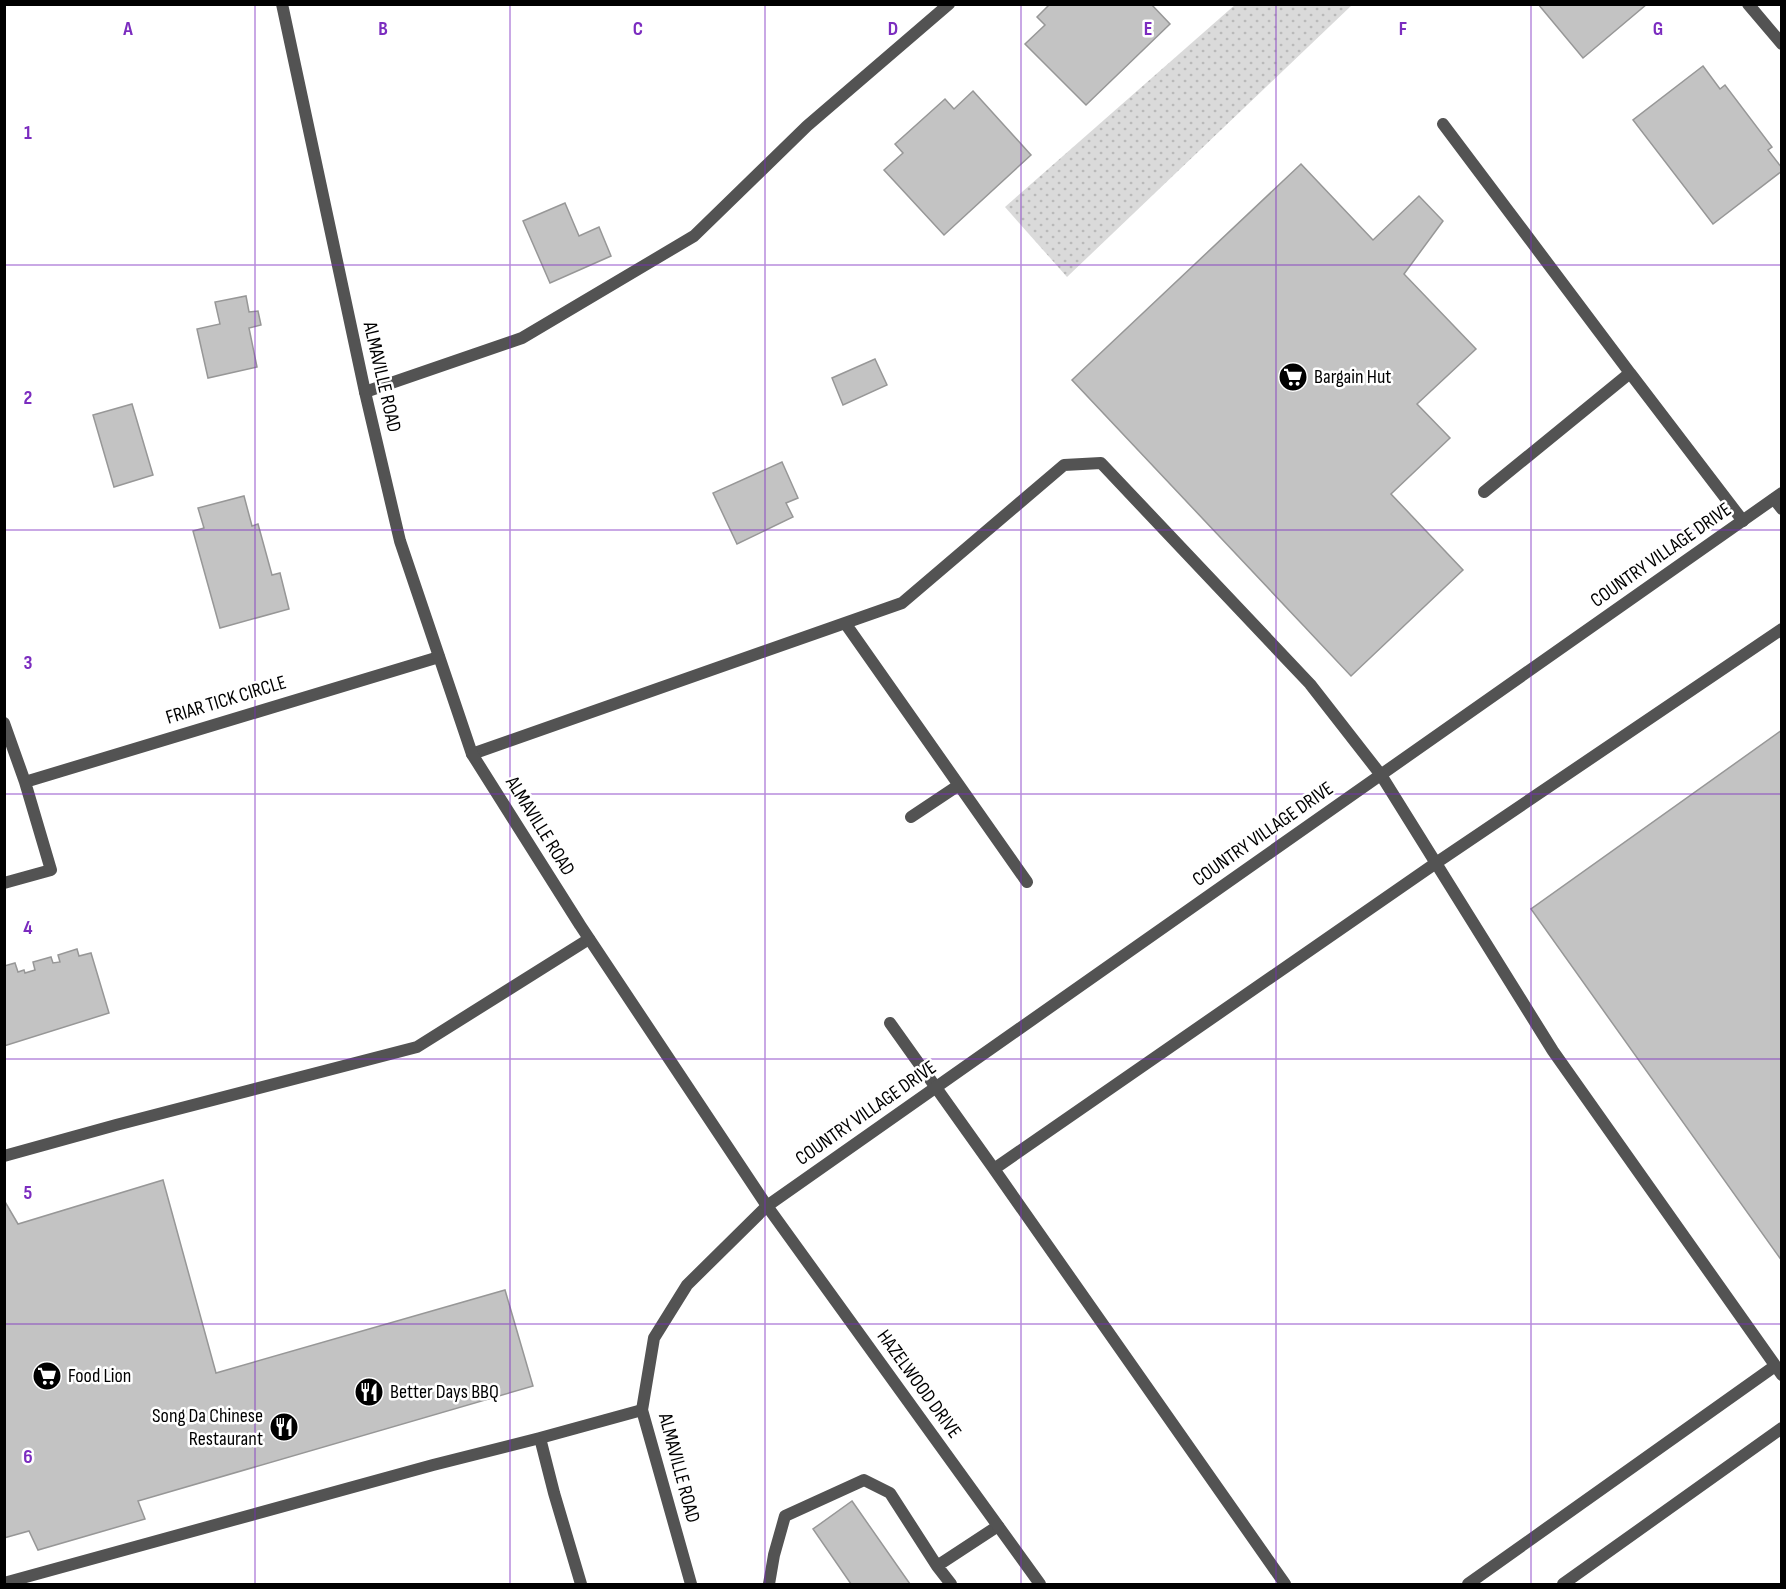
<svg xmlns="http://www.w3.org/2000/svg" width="1786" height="1589" viewBox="0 0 1786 1589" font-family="'Sofia Sans Condensed',sans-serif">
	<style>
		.park { fill: url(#park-dots) }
		.building { fill: #c3c3c3; stroke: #979797; stroke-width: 1.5 }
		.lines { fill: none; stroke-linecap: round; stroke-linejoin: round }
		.service { stroke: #535353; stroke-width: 12 }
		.minor { stroke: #535353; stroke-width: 12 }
		.tertiary { stroke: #535353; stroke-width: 12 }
		.grid { fill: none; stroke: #7b2cbf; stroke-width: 1.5; stroke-opacity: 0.55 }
		.labels { text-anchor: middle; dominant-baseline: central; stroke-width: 5; stroke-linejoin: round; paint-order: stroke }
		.street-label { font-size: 20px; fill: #000; stroke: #fff }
		.poi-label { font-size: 20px; fill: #000; stroke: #fff; text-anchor: start }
		.grid-label { font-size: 20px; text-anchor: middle; font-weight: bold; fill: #7b2cbf; stroke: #fff; stroke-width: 5; stroke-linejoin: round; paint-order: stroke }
	</style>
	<defs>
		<pattern id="park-dots" width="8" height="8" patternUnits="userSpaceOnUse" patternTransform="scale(1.5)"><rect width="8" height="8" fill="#dadada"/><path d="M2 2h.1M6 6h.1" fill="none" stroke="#b9b9b9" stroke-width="1.8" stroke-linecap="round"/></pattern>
	</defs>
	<rect width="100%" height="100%" fill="#fff"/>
	<path class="park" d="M1236,4L1352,5L1067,277L1005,207Z"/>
	<path class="building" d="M1050,4H1151L1170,24L1086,105L1025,44L1045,25L1037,17Z
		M1538,4H1647L1583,58Z
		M1703,66L1720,89L1725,85L1772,147L1768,150L1782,168V171L1713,224L1633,120Z
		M973,91L1031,155L944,235L884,170L903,153L895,144L945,99L954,109Z
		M1301,164L1373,240L1419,196L1443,221L1404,274L1476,349L1417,404L1450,438L1391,494L1463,570L1351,676L1072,380Z
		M565,203L579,236L599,227L611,256L550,283L523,221Z
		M246,296L249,312L258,311L261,325L249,328L257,367L208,378L197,329L220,324L215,302Z
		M875,359L887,385L843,405L832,378Z
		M132,404L153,475L114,487L93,415Z
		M782,462L798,498L786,503L793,517L737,544L713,493Z
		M244,496L252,526L258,524L272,575L280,573L289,609L220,628L193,531L204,528L198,508Z
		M1782,730V1261L1531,909Z
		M77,949L79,956L91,953L109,1013L4,1046V966L15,963L18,972L24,970L25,973L35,970L33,962L51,957L53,963L60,962L58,955Z
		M163,1180L216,1373L505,1290L533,1386L138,1501L145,1519L38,1550L29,1531L4,1538V1200L18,1224Z
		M852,1501L910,1584H851L813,1529Z"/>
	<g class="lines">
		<path class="service" d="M1748,4L1782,44
			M1443,124L1630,373
			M365,392L522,338L694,236L807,126L949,4
			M1484,492L1630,373L1743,521
			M1774,499L1782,509
			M845,623L1027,882
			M4,723L25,782L51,870L4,883
			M472,754L902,603L1064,465L1101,463L1310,684L1381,775L1553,1051L1782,1375
			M25,782L439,657
			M911,817L959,785
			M890,1023L994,1169
			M4,1156L116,1125L417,1047L589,939
			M540,1438L642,1410
			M937,1566L951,1584
			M4,1583L433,1465L540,1438L554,1493L581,1584
			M769,1584L774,1555L785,1516L864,1480L890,1493L937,1566L998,1526
			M1285,1584L994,1169L1436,863L1782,629
			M1468,1584L1775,1366
			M1563,1584L1782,1428"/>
		<path class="minor" d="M691,1584L642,1410L654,1338L687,1285L767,1206L1782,493"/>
		<path class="tertiary" d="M282,4L365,392L400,541L472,754L580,925L767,1206L1040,1584"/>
	</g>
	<path class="grid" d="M255,4V1584M510,4V1584M765,4V1584M1021,4V1584M1276,4V1584M1531,4V1584M4,265H1782M4,530H1782M4,794H1782M4,1059H1782M4,1324H1782"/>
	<defs>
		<g id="supermarket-disc" transform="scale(1.5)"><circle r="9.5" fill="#000" stroke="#fff"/><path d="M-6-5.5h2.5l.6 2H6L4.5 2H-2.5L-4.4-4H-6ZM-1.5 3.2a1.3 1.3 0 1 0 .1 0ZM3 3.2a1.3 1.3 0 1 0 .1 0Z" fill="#fff"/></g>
		<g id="restaurant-disc" transform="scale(1.5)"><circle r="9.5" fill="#000" stroke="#fff"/><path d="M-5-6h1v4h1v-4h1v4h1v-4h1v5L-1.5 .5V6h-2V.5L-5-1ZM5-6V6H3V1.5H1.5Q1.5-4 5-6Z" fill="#fff"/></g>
	</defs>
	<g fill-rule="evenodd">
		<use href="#supermarket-disc" x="1293" y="377"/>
		<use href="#supermarket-disc" x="47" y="1376"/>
		<use href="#restaurant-disc" x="369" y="1392"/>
		<use href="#restaurant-disc" x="284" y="1427"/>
	</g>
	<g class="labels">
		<g class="street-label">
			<text transform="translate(382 377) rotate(77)">ALMAVILLE ROAD</text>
			<text transform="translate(1661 555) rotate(-35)">COUNTRY VILLAGE DRIVE</text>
			<text transform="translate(226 700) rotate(-17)">FRIAR TICK CIRCLE</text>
			<text transform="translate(540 826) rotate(58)">ALMAVILLE ROAD</text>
			<text transform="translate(1263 834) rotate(-35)">COUNTRY VILLAGE DRIVE</text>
			<text transform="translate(866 1113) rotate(-35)">COUNTRY VILLAGE DRIVE</text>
			<text transform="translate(919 1384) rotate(54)">HAZELWOOD DRIVE</text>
			<text transform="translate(679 1468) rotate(75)">ALMAVILLE ROAD</text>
		</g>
		<g class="poi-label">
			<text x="1314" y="377">Bargain Hut</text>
			<text x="68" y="1376">Food Lion</text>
			<text x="390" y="1392">Better Days BBQ</text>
			<text x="263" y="1416" text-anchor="end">Song Da Chinese<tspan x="263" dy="23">Restaurant</tspan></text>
		</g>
	</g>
	<g class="grid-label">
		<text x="128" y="35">A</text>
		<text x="383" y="35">B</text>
		<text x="638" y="35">C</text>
		<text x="893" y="35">D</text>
		<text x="1148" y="35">E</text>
		<text x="1403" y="35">F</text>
		<text x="1658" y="35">G</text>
		<text x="28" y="139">1</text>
		<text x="28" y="404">2</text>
		<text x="28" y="669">3</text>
		<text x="28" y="934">4</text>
		<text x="28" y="1199">5</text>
		<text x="28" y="1463">6</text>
	</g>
	<rect width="1786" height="1589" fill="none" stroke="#000000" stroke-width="12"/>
</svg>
